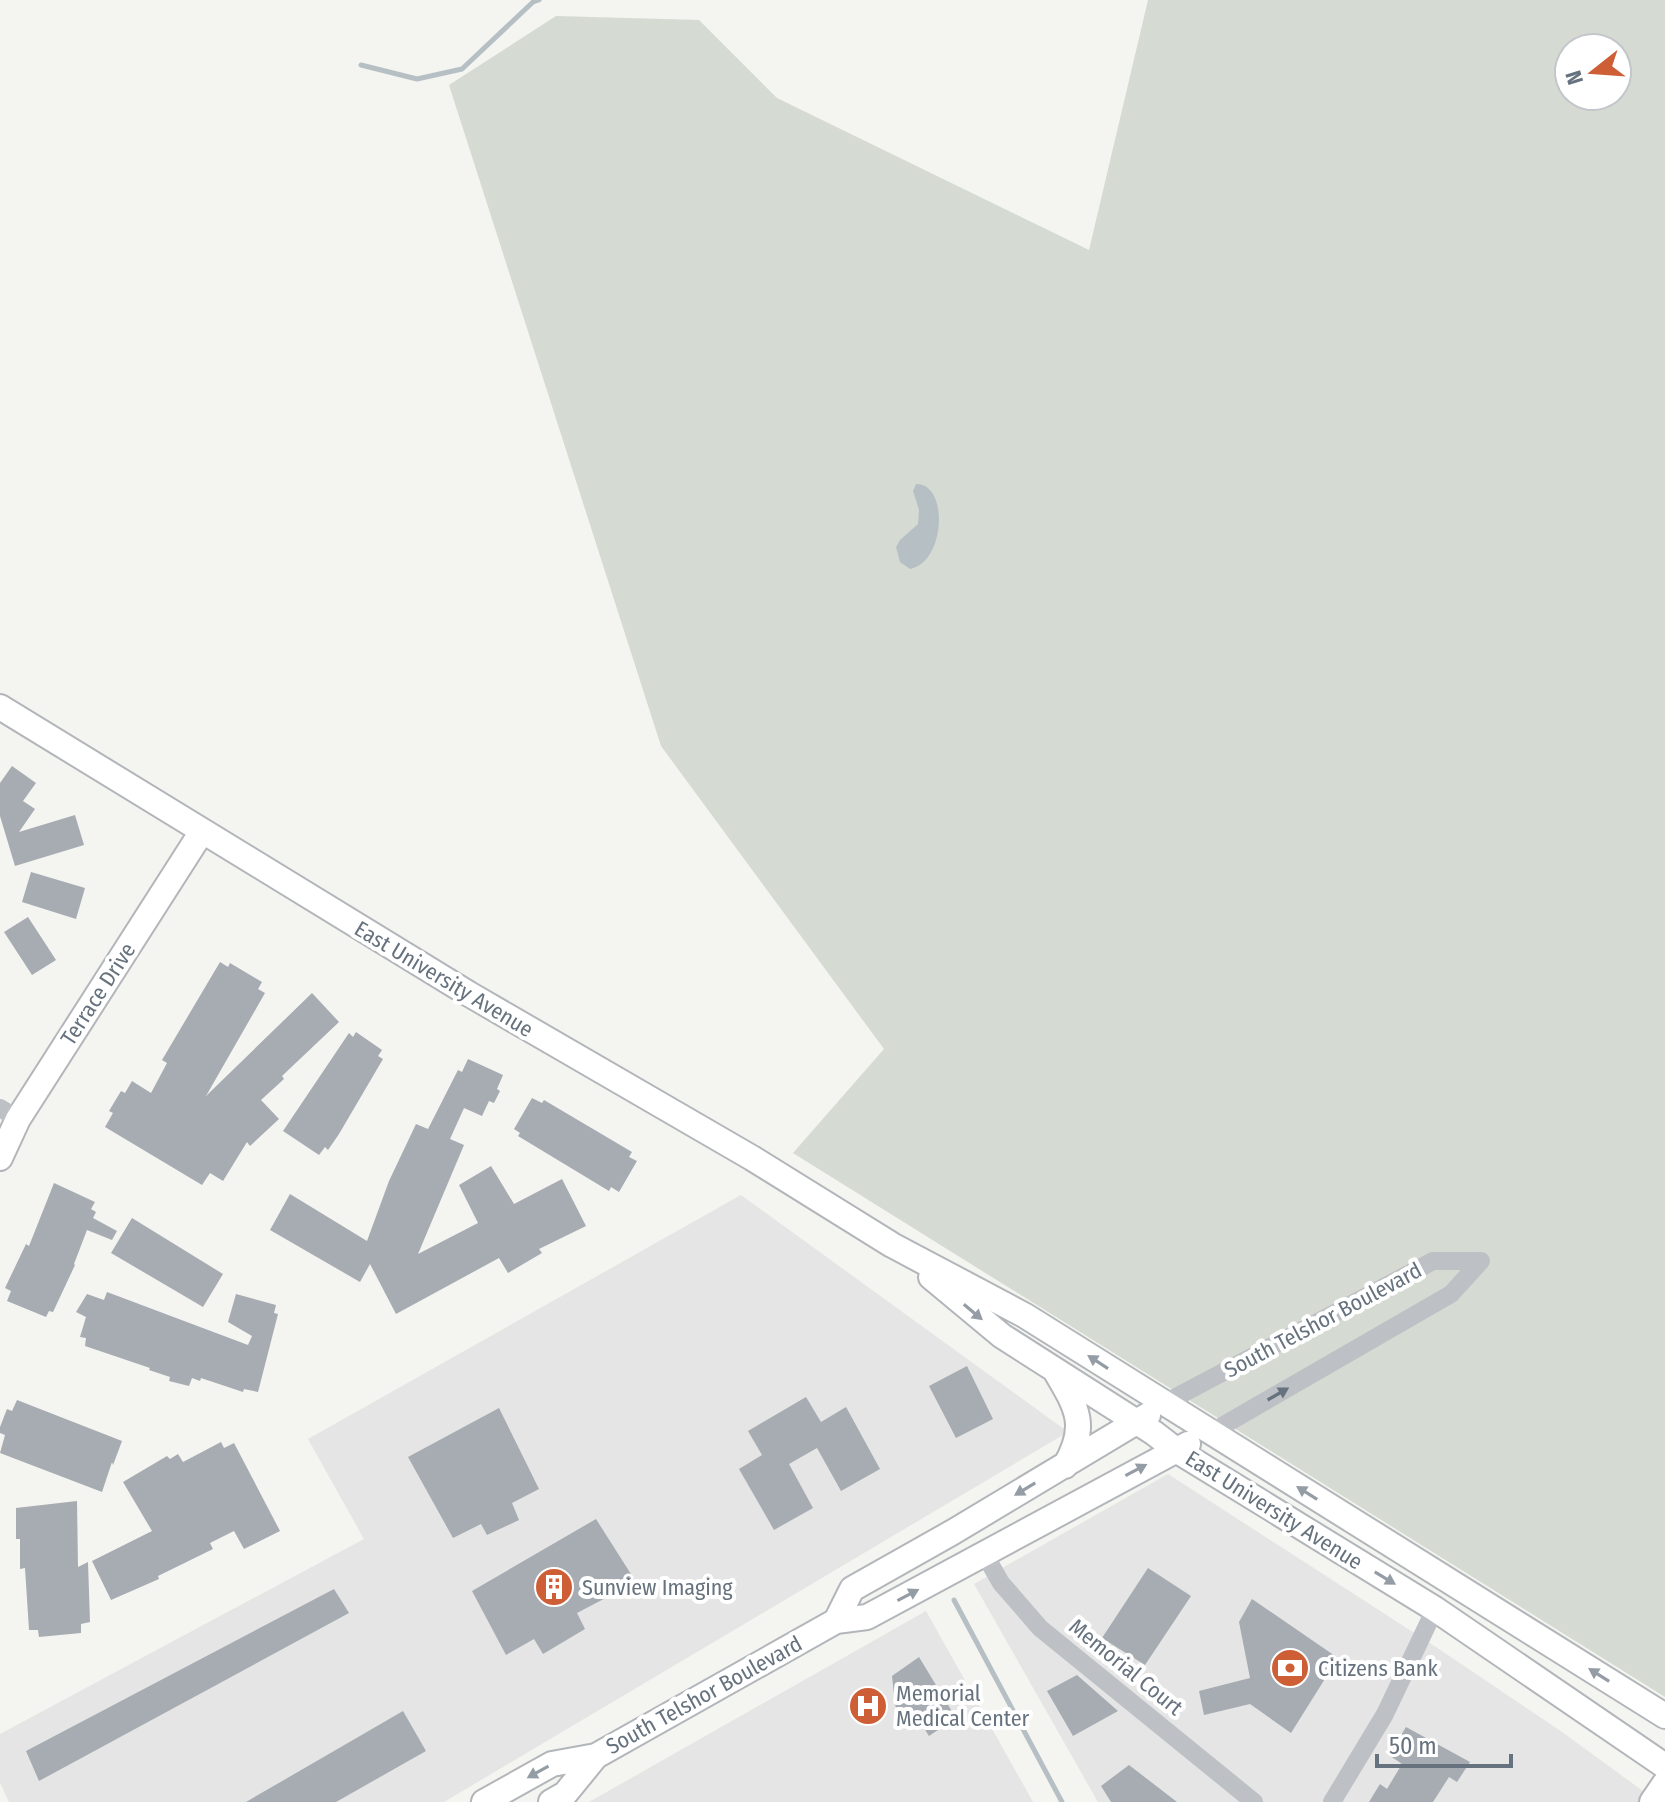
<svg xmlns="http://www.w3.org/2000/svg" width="1665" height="1802" viewBox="0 0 1665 1802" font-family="'Fira Sans Condensed',sans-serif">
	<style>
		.built { fill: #e4e5e4 }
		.green { fill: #d5dad2; fill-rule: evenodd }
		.water { fill: #b6c0c4 }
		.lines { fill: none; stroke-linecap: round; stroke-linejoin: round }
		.stream { stroke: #b6c0c4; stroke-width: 5 }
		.building { fill: #a6acb2 }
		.secondary-casing { stroke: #b2b6ba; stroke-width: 28 }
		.street { stroke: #bdc0c4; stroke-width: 18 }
		.secondary { stroke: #fff; stroke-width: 24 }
		.oneway { fill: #949ca5 }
		.oneway2 { fill: #66727e }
		.labels { text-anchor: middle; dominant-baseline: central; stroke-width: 8; stroke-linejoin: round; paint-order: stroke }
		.street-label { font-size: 22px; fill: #66727e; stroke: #fff }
		.poi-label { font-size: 22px; fill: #66727e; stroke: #fff; text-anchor: start }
	</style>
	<rect width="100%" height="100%" fill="#f4f4f0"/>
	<path class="built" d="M741,1195L1068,1432L444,1802H9L0,1783V1734L364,1539L308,1439Z
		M1168,1474L1439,1649L1562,1732L1658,1802H1098L974,1584Z
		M926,1611L1033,1802H589Z"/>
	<path class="green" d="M1148,0H1665V1697L793,1153L884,1049L661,746L449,85L556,16L699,20L777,98L1089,250ZM1569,48H1617V96H1569Z"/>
	<path class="water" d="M916,484C949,483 946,562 910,569L900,562L896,547L900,540L918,524L919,510L913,491Z"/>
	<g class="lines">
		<path class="stream" d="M361,65L417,79L462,69L533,2L539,0
			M954,1600L1062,1802"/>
	</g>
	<path class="building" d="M12,766L36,783L23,801L35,809L19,832L75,815L84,845L15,866L0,816V783Z
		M31,872L85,888L76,919L22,902Z
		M28,917L56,960L32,975L4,932Z
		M220,962L228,967L230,963L262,982L258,989L265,993L206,1096L312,993L339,1022L282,1076L284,1079L261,1100L279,1119L250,1146L247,1142L223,1181L210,1173L202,1185L105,1127L113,1113L109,1111L121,1091L125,1093L132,1081L151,1093L167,1063L162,1060Z
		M356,1032L382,1050L378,1056L383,1059L339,1134L328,1150L325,1147L319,1155L283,1131L349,1033L353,1037Z
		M468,1059L503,1075L497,1089L500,1091L494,1103L489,1101L482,1116L464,1108L450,1139L464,1145L418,1254L478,1223L459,1185L491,1166L514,1204L562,1179L586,1226L539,1249L542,1253L508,1273L499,1258L396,1314L370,1264L360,1282L270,1230L290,1194L367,1241L389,1181L416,1124L428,1129L458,1070L462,1072Z
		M532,1098L542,1103L544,1100L632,1152L629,1157L637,1161L619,1192L611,1187L609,1191L518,1136L520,1133L514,1129Z
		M54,1183L95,1202L91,1209L96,1212L93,1218L117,1231L112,1240L87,1230L74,1264L75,1265L53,1312L49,1311L46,1317L7,1301L11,1291L5,1288L26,1244L29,1246Z
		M132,1218L223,1274L203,1307L111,1253Z
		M107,1292L248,1345L252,1336L228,1322L236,1294L276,1305L274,1313L278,1314L258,1392L244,1389L243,1392L201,1378L200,1381L192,1378L189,1386L169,1381L170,1377L149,1370L150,1368L85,1346L86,1338L80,1337L86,1317L76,1312L87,1294L104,1300Z
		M967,1366L993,1419L956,1438L929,1386Z
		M806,1397L821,1422L846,1407L880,1469L841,1491L817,1448L789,1464L813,1508L774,1530L739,1469L762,1455L748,1431Z
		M17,1400L122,1441L113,1465L112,1462L102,1492L0,1453L5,1435L0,1433V1427L7,1409L12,1411Z
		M499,1408L539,1489L512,1503L519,1520L487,1535L481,1524L453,1538L408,1457Z
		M221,1442L224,1448L234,1443L280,1531L244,1549L234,1531L210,1543L213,1549L158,1576L159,1579L111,1600L92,1561L152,1531L123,1482L167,1456L170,1459L178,1454L183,1462Z
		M77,1501L78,1567L88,1562L90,1622L81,1624V1633L39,1637L38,1630H29L25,1568L20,1569V1539H16V1508Z
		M596,1519L636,1582L577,1613L585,1629L543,1654L534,1639L506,1655L472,1591Z
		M1148,1568L1191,1596L1145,1665L1102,1638Z
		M334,1589L349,1613L39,1781L26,1751Z
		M1252,1599L1338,1658L1291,1733L1250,1704L1204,1715L1199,1691L1250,1678L1239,1622Z
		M919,1657L956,1718L929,1736L919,1720L906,1730L895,1705L892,1676Z
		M1077,1675L1118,1711L1073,1736L1047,1691Z
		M403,1711L426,1751L336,1802H246Z
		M1406,1727L1470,1762L1457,1782L1449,1777L1433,1802H1369L1380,1784L1387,1789L1402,1764L1389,1755Z
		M1129,1765L1177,1802H1111L1101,1786Z"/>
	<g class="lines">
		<g class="secondary-casing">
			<path id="secondary" d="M0,707L469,994L752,1158L892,1245L1024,1315L1665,1716
				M0,1158L18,1119L201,833
				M931,1277L1002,1336L1154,1433L1176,1450L1435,1609L1665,1766
				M1056,1372C1078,1409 1088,1427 1065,1466
				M836,1621L852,1589L953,1532L1148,1415
				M484,1802L552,1764L596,1756L836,1621L867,1617L1188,1444
				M551,1802L565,1794L596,1756
				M1652,1802L1665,1783"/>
		</g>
		<path class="street" d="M0,1108L18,1119
			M1163,1404L1433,1261H1481
			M1210,1433L1451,1294L1481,1261
			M985,1555L1001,1583L1040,1628L1254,1802
			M1332,1802L1385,1714L1435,1609"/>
		<use href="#secondary" class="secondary"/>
	</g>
	<defs><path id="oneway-solid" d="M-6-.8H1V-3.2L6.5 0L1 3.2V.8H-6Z" transform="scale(2)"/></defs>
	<g class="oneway">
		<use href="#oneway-solid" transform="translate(973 1312) rotate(40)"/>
		<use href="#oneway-solid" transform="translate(1098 1362) rotate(-147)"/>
		<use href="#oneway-solid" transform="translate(1136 1470) rotate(-28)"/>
		<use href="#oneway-solid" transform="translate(1025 1489) rotate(149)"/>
		<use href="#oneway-solid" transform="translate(1307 1493) rotate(-148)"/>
		<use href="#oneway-solid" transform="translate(1385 1578) rotate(31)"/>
		<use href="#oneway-solid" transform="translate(908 1595) rotate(-28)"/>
		<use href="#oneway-solid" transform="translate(1599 1675) rotate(-148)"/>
		<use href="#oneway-solid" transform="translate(538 1772) rotate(151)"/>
	</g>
	<use class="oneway2" href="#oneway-solid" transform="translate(1278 1394) rotate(-30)"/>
	<defs>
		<g id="building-disc" transform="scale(2)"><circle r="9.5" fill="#ce5e36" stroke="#fff"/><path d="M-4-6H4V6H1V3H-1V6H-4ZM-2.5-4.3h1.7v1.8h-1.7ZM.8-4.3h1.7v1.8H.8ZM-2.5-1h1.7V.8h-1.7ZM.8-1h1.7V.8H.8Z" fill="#fff"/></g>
		<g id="bank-disc" transform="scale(2)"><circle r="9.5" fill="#ce5e36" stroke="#fff"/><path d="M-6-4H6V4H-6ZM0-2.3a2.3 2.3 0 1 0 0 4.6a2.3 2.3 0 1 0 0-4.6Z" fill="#fff"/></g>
		<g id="hospital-disc" transform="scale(2)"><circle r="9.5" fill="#ce5e36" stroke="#fff"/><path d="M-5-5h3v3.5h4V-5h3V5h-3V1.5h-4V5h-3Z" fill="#fff"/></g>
	</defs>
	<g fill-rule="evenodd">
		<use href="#building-disc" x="554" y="1587"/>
		<use href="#bank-disc" x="1290" y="1668"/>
		<use href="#hospital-disc" x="868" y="1706"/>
	</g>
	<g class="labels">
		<g class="street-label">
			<text transform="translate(444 979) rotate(31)">East University Avenue</text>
			<text transform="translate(98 994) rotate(-57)">Terrace Drive</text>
			<text transform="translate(1323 1320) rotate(-28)">South Telshor Boulevard</text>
			<text transform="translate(1274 1510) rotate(32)">East University Avenue</text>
			<text transform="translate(1126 1667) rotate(39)">Memorial Court</text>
			<text transform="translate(704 1695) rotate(-29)">South Telshor Boulevard</text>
		</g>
		<g class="poi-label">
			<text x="582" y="1587">Sunview Imaging</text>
			<text x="1318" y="1668">Citizens Bank</text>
			<text x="896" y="1693">Memorial<tspan x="896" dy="25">Medical Center</tspan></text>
		</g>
	</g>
	<g transform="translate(1593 72) rotate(253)"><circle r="38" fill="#ffffff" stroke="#c2c7cb" stroke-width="2"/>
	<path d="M0-6L14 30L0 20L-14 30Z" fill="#ce5e36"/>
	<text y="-12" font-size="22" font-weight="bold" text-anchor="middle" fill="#66727e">N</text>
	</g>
	<path d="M1377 1754v12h134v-12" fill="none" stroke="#66727e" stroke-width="4"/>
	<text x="1389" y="1754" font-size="24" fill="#66727e" stroke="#ffffff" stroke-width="6" paint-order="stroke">50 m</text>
</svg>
